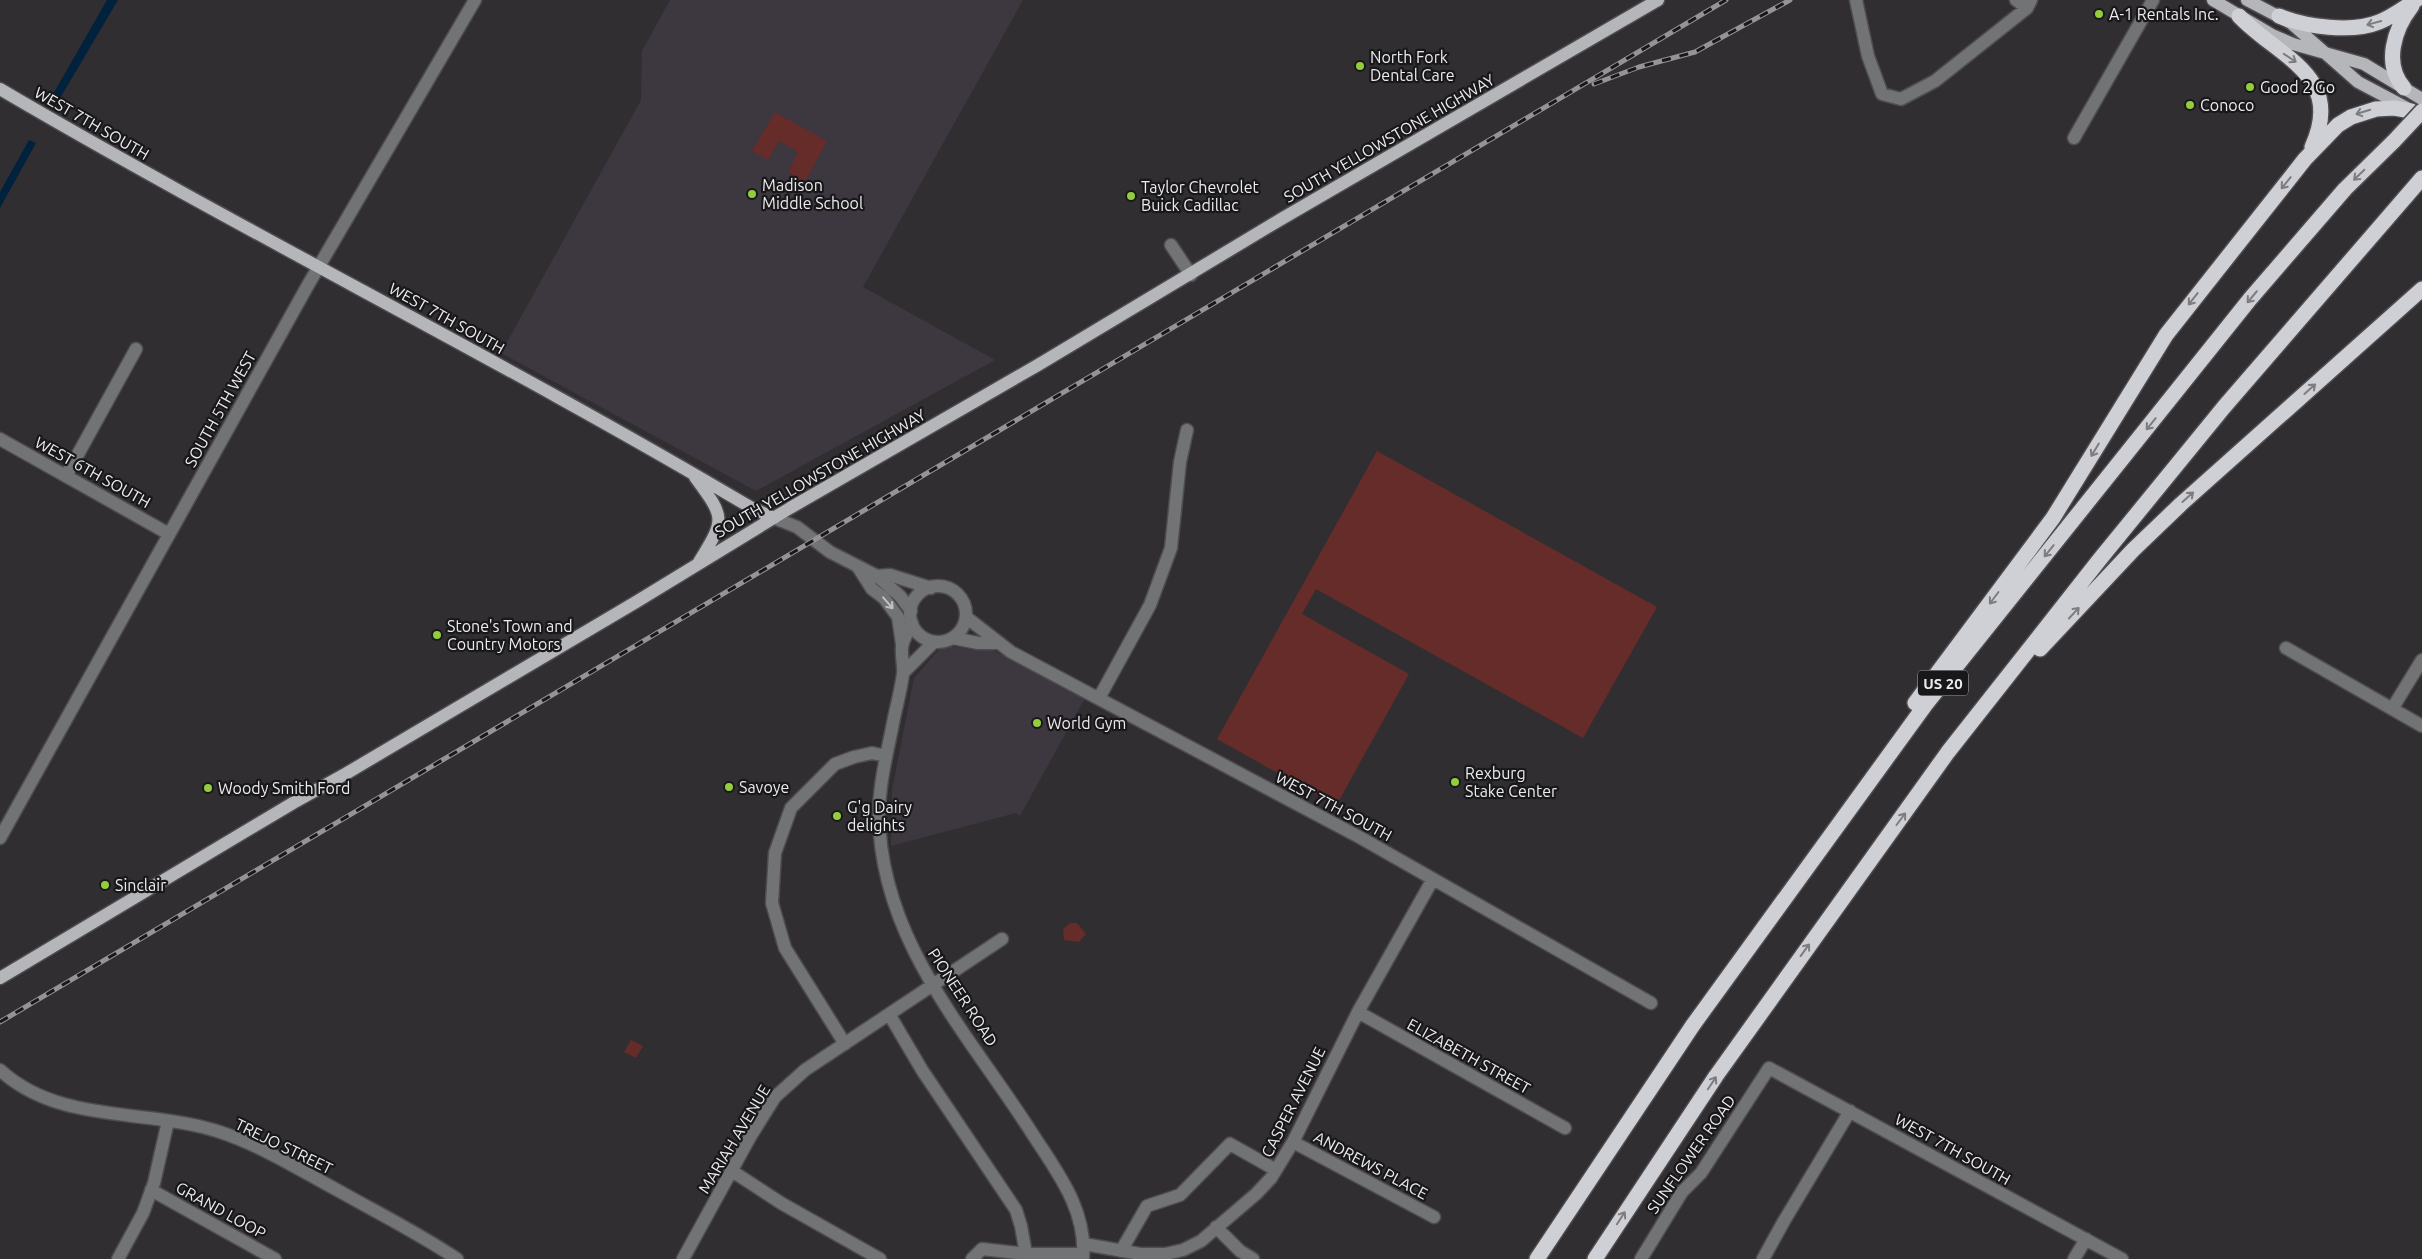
<svg xmlns="http://www.w3.org/2000/svg" width="2422" height="1259" viewBox="0 0 2422 1259" font-family="Ubuntu,sans-serif">
	<style>
		.built { fill: #3d3740 }
		.green { fill: #652c29 }
		.water { fill: #00223c }
		.lines { fill: none; stroke-linecap: round; stroke-linejoin: round }
		.minor-casing { stroke: #4f4c50; stroke-width: 15 }
		.major-casing { stroke: #4f4c50; stroke-width: 15 }
		.highway-casing { stroke: #4f4c50; stroke-width: 18 }
		.minor { stroke: #727375; stroke-width: 12 }
		.major { stroke: #b5b6ba; stroke-width: 12 }
		.highway { stroke: #cfd0d5; stroke-width: 15 }
		.rail-casing { stroke: #959395; stroke-width: 5 }
		.rail { stroke: #181719; stroke-width: 3; stroke-dasharray: 9; stroke-linecap: butt }
		.highway-bridge-casing { stroke: #4f4c50; stroke-width: 18; stroke-linecap: butt }
		.highway-bridge { stroke: #cfd0d5; stroke-width: 15 }
		.oneway { stroke: #7d7d80 }
		.oneway2 { stroke: #c2c1c3 }
		.poi-dot { fill: #93cc3d; stroke: #181719; stroke-width: 2 }
		.labels { text-anchor: middle; dominant-baseline: central; stroke-width: 4.5; stroke-linejoin: round; paint-order: stroke }
		.shield { fill: #181719; stroke: #adabad; stroke-width: 1 }
		.shield-label { font-size: 15px; font-weight: bold; fill: #edebed }
		.poi-label { font-size: 16px; fill: #edebed; stroke: #181719; text-anchor: start }
		.street-label { font-size: 16px; fill: #edebed; stroke: #181719 }
	</style>
	<rect width="100%" height="100%" fill="#312e32"/>
	<path class="built" d="M670,0H1023L863,287L995,360L756,491L501,353L641,100L642,51Z
		M942,646L991,649L1085,698L1020,816L1016,813L891,846L892,790L914,678Z"/>
	<path class="green" d="M775,112L827,141L805,182L788,172L798,152L779,141L768,160L752,151Z
		M1377,451L1657,607L1583,738L1316,589L1302,614L1409,674L1336,806L1217,739Z
		M1070,923H1077L1086,934L1079,942L1064,940L1063,929Z
		M631,1040L643,1046L636,1058L624,1052Z"/>
	<path class="water" d="M107,0H118L56,105L49,101Z
		M29,140L36,143L0,208V192Z"/>
	<g class="lines">
		<g class="minor-casing">
			<path id="minor" d="M1856,0L1868,56L1882,94L1901,99L1935,81L2027,8L2031,0
				M2016,0L2027,8
				M2074,138L2153,0
				M1171,245L1191,275
				M0,439L169,534
				M66,476L136,349
				M774,518L797,527L830,552L877,576L900,596L911,611
				M858,567L872,589L884,598L898,617L902,644
				M877,576L890,575L931,588
				M910 614a28 28 0 1 1 56 0a28 28 0 1 1-56 0Z
				M966,617L1011,652L1361,838L1651,1003
				M912,623C909,630 903,639 902,647C901,656 904,665 903,674C901,689 897,704 894,718C888,750 879,782 879,815C880,939 966,1031 1030,1130C1056,1171 1087,1208 1083,1259
				M953,638L978,643H998
				M2286,648L2422,726
				M903,673L934,642
				M1099,698L1150,605L1171,548L1180,462L1187,430
				M2392,709L2422,660
				M0,838L308,285L475,0
				M1358,1012L1565,1128
				M889,1014L922,1070L1016,1210L1021,1226L1026,1254H1083
				M845,1044L785,948L772,903L775,853L791,808L835,764L854,757L872,753L886,756
				M0,1070C60,1125 148,1108 220,1132C262,1146 300,1170 339,1191C378,1213 420,1234 457,1259
				M1293,1142L1434,1217
				M732,1171L781,1203L880,1259
				M151,1190L275,1259
				M1216,1227L1240,1251L1253,1259
				M1084,1244L1140,1254H1165L1183,1250L1201,1241L1256,1194L1271,1178L1293,1142L1358,1012L1433,879
				M1121,1251L1147,1206L1180,1195L1230,1144L1276,1170
				M118,1259L143,1213L154,1183L168,1121
				M683,1259L750,1137L775,1097L805,1070L1002,939
				M972,1259L982,1249L1026,1254
				M1641,1259L1682,1192L1701,1173L1769,1068L2122,1259
				M1763,1259L1784,1221L1850,1111
				M2074,1259L2086,1239"/>
		</g>
		<g class="major-casing">
			<path id="major" d="M2213,0L2272,35L2293,44L2364,64L2422,99
				M2247,0L2291,23L2358,82L2407,108
				M0,89C247,234 504,361 750,507L774,518
				M695,477C725,518 726,518 699,562
				M0,978L293,803L347,773L636,602L790,508L1038,365L1283,218L1658,0"/>
		</g>
		<g class="highway-casing">
			<path id="highway" d="M2239,16C2279,58 2345,75 2312,147
				M2279,16C2306,27 2352,33 2379,22C2392,17 2404,8 2416,0
				M2404,88C2383,64 2394,29 2412,6
				M2040,649L2133,550L2181,504L2422,289
				M1915,703L2053,518L2166,335L2305,159L2338,125L2351,117L2376,109L2394,108L2411,111
				M1537,1259L1693,1025L1926,704L2250,299L2345,189L2394,141
				M1595,1259L1716,1076L1948,752L2100,559L2224,407L2422,178"/>
		</g>
		<use href="#minor" class="minor"/>
		<use href="#major" class="major"/>
		<use href="#highway" class="highway"/>
		<g class="rail-casing">
			<path id="rail" d="M1594,84L1639,67L1695,52L1790,0
				M0,1022L1726,0"/>
		</g>
		<use href="#rail" class="rail"/>
		<g class="highway-bridge-casing">
			<path id="highway-bridge" d="M2394,141L2422,111"/>
		</g>
		<use href="#highway-bridge" class="highway-bridge"/>
	</g>
	<defs><path id="oneway-shaft" d="M-6 0H5M1.5-3L5.5 0L1.5 3" fill="none" stroke-width="1.6" stroke-linecap="round" stroke-linejoin="round" transform="scale(1.25)"/></defs>
	<g class="oneway">
		<use href="#oneway-shaft" transform="translate(2374 23) rotate(165)"/>
		<use href="#oneway-shaft" transform="translate(2290 58) rotate(34)"/>
		<use href="#oneway-shaft" transform="translate(2363 112) rotate(163)"/>
		<use href="#oneway-shaft" transform="translate(2359 175) rotate(136)"/>
		<use href="#oneway-shaft" transform="translate(2286 183) rotate(129)"/>
		<use href="#oneway-shaft" transform="translate(2252 297) rotate(130)"/>
		<use href="#oneway-shaft" transform="translate(2193 299) rotate(128)"/>
		<use href="#oneway-shaft" transform="translate(2310 389) rotate(-42)"/>
		<use href="#oneway-shaft" transform="translate(2151 424) rotate(129)"/>
		<use href="#oneway-shaft" transform="translate(2095 450) rotate(121)"/>
		<use href="#oneway-shaft" transform="translate(2188 497) rotate(-42)"/>
		<use href="#oneway-shaft" transform="translate(2049 551) rotate(129)"/>
		<use href="#oneway-shaft" transform="translate(1994 598) rotate(127)"/>
		<use href="#oneway-shaft" transform="translate(2074 613) rotate(-47)"/>
		<use href="#oneway-shaft" transform="translate(1901 819) rotate(-53)"/>
		<use href="#oneway-shaft" transform="translate(1805 950) rotate(-54)"/>
		<use href="#oneway-shaft" transform="translate(1712 1083) rotate(-56)"/>
		<use href="#oneway-shaft" transform="translate(1621 1218) rotate(-57)"/>
	</g>
	<use class="oneway2" href="#oneway-shaft" transform="translate(888 603) rotate(49)"/>
	<g class="poi-dot">
		<circle cx="2099" cy="14" r="5"/>
		<circle cx="1360" cy="66" r="5"/>
		<circle cx="2250" cy="87" r="5"/>
		<circle cx="2190" cy="105" r="5"/>
		<circle cx="752" cy="194" r="5"/>
		<circle cx="1131" cy="196" r="5"/>
		<circle cx="437" cy="635" r="5"/>
		<circle cx="1037" cy="723" r="5"/>
		<circle cx="1455" cy="782" r="5"/>
		<circle cx="729" cy="787" r="5"/>
		<circle cx="208" cy="788" r="5"/>
		<circle cx="837" cy="816" r="5"/>
		<circle cx="105" cy="885" r="5"/>
	</g>
	<g class="labels">
		<rect class="shield" x="1918" y="670.5" width="50" height="25" rx="4"/>
		<g class="shield-label">
			<text x="1943" y="683">US 20</text>
		</g>
		<g class="poi-label">
			<text x="2109" y="14">A-1 Rentals Inc.</text>
			<text x="1370" y="57">North Fork<tspan x="1370" dy="18">Dental Care</tspan></text>
			<text x="2260" y="87">Good 2 Go</text>
			<text x="2200" y="105">Conoco</text>
			<text x="762" y="185">Madison<tspan x="762" dy="18">Middle School</tspan></text>
			<text x="1141" y="187">Taylor Chevrolet<tspan x="1141" dy="18">Buick Cadillac</tspan></text>
			<text x="447" y="626">Stone's Town and<tspan x="447" dy="18">Country Motors</tspan></text>
			<text x="1047" y="723">World Gym</text>
			<text x="1465" y="773">Rexburg<tspan x="1465" dy="18">Stake Center</tspan></text>
			<text x="739" y="787">Savoye</text>
			<text x="218" y="788">Woody Smith Ford</text>
			<text x="847" y="807">G'g Dairy<tspan x="847" dy="18">delights</tspan></text>
			<text x="115" y="885">Sinclair</text>
		</g>
		<g class="street-label">
			<text transform="translate(92 123) rotate(30)">WEST 7TH SOUTH</text>
			<text transform="translate(1389 138) rotate(-30)">SOUTH YELLOWSTONE HIGHWAY</text>
			<text transform="translate(447 318) rotate(29)">WEST 7TH SOUTH</text>
			<text transform="translate(220 409) rotate(-61)">SOUTH 5TH WEST</text>
			<text transform="translate(93 472) rotate(29)">WEST 6TH SOUTH</text>
			<text transform="translate(820 473) rotate(-30)">SOUTH YELLOWSTONE HIGHWAY</text>
			<text transform="translate(1334 806) rotate(28)">WEST 7TH SOUTH</text>
			<text transform="translate(963 997) rotate(57)">PIONEER ROAD</text>
			<text transform="translate(1469 1056) rotate(29)">ELIZABETH STREET</text>
			<text transform="translate(1293 1102) rotate(-63)">CASPER AVENUE</text>
			<text transform="translate(734 1139) rotate(-59)">MARIAH AVENUE</text>
			<text transform="translate(284 1146) rotate(26)">TREJO STREET</text>
			<text transform="translate(1953 1149) rotate(29)">WEST 7TH SOUTH</text>
			<text transform="translate(1691 1154) rotate(-55)">SUNFLOWER ROAD</text>
			<text transform="translate(1371 1165) rotate(28)">ANDREWS PLACE</text>
			<text transform="translate(221 1210) rotate(29)">GRAND LOOP</text>
		</g>
	</g>
</svg>
